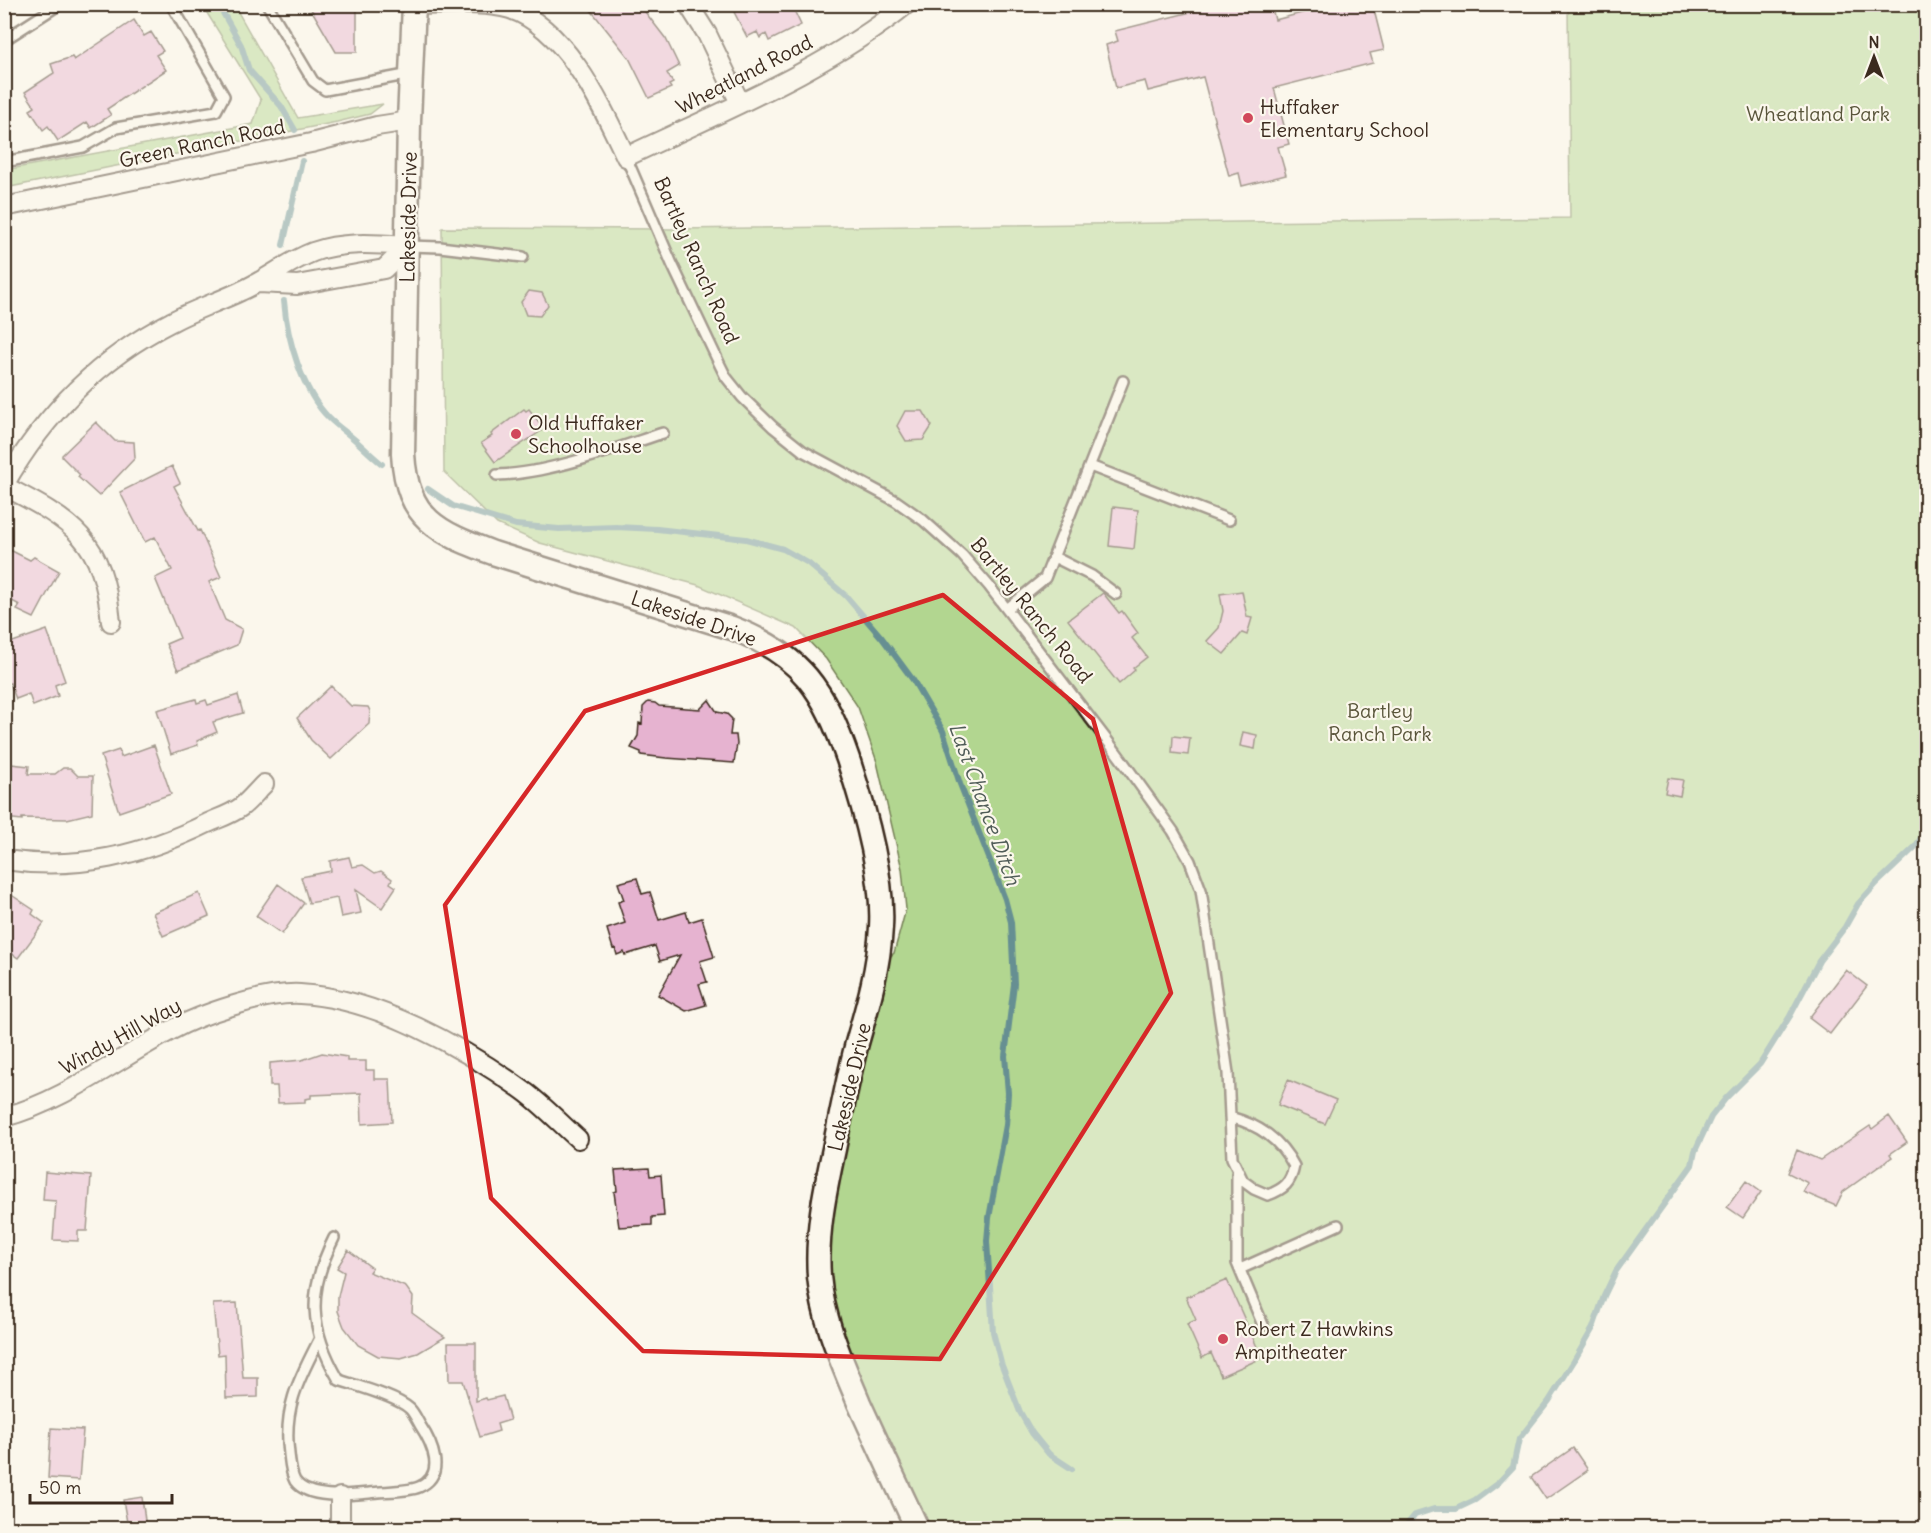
<svg xmlns="http://www.w3.org/2000/svg" width="1931" height="1533" viewBox="0 0 1931 1533" font-family="Delius,sans-serif">
	<style>
		.green { fill: #b2d690; stroke: #768057; stroke-width: 1.5 }
		.lines { fill: none; stroke-linecap: round; stroke-linejoin: round }
		.stream { stroke: #668f92; stroke-width: 6 }
		.building { fill: #e6b3d0; stroke: #3b2a1e; stroke-width: 1.5 }
		.service-casing { stroke: #3b2a1e; stroke-width: 14 }
		.minor-casing { stroke: #3b2a1e; stroke-width: 22 }
		.tertiary-casing { stroke: #3b2a1e; stroke-width: 27 }
		.service { stroke: #fbf7ec; stroke-width: 9 }
		.minor { stroke: #fbf7ec; stroke-width: 18 }
		.tertiary { stroke: #fbf7ec; stroke-width: 22 }
		.marked { fill: none; stroke: #d62828; stroke-width: 4.5; stroke-linejoin: round }
		.poi-dot { fill: #d1495b; stroke: #fbf7ec; stroke-width: 2 }
		.labels { text-anchor: middle; dominant-baseline: central; stroke-width: 4.5; stroke-linejoin: round; paint-order: stroke }
		.street-label { font-size: 20px; fill: #3b2a1e; stroke: #fbf7ec }
		.poi-label { font-size: 20px; fill: #3b2a1e; stroke: #fbf7ec; text-anchor: start }
		.park-label { font-size: 20px; fill: #59553a; stroke: #fbf7ec }
		.water-label { font-size: 21px; font-style: italic; fill: #505c58; stroke: #fbf7ec }
	</style>
	<rect width="100%" height="100%" fill="#fbf7ec"/>
	<filter id="ink" filterUnits="userSpaceOnUse"><feTurbulence type="fractalNoise" baseFrequency=".0167" numOctaves="2"/><feDisplacementMap in="SourceGraphic" scale="12" xChannelSelector="R" yChannelSelector="G"/><feConvolveMatrix kernelMatrix="1 2 1 2 8 2 1 2 1" color-interpolation-filters="sRGB"/></filter>
	<g filter="url(#ink)">
		<path class="green" d="M202,5H234L298,118L383,104L370,114L337,122L5,188V170L253,124L261,100Z
			M1568,5H1926V831L1915,847L1877,883L1858,904L1845,927L1819,961L1790,1016L1760,1064L1727,1098L1711,1117L1695,1151L1692,1165L1616,1271L1604,1296L1593,1328L1574,1361L1549,1401L1519,1439L1513,1467L1498,1483L1475,1500L1456,1509H1434L1416,1515L1404,1528H921L850,1378L821,1260L881,965L894,953L906,909L902,869L877,762L858,707L826,659L796,628L698,585L540,543L497,524L444,472L442,228L678,229L1570,218Z"/>
		<g class="lines">
			<path class="stream" d="M218,4L241,45L249,70L281,106L295,130
				M283,245L302,161
				M284,301C287,339 302,391 329,418C337,426 346,432 354,439C364,448 372,456 382,464
				M428,489L453,506L516,525L559,529L616,527L657,529L746,539L783,549L808,563L846,596L882,638L913,680L943,731L960,784L1005,899L1011,922L1014,984L1005,1056L1008,1093L1006,1125L989,1218L987,1241L993,1332L1001,1363L1020,1412L1032,1433L1049,1454L1072,1469
				M1404,1528L1415,1515L1434,1509H1456L1475,1500L1498,1483L1513,1467L1519,1439L1549,1401L1574,1361L1593,1328L1604,1296L1616,1271L1692,1165L1695,1151L1711,1117L1726,1098L1760,1064L1790,1016L1819,961L1845,927L1858,904L1877,883L1915,847L1926,831"/>
		</g>
		<path class="building" d="M308,4H357V52H336Z
			M586,4H639L666,39L679,66L667,73L673,83L669,85L671,88L649,98L629,58Z
			M732,4H791L801,25L769,41L766,34L760,38L757,32L747,37L734,12L736,11Z
			M1197,4H1271L1275,20L1336,4H1358L1359,9L1373,6L1384,50L1370,53L1373,63L1274,88L1289,144L1278,147L1286,175L1242,186L1239,173L1229,176L1203,77L1148,91L1145,81L1116,88L1106,45L1118,41L1115,31L1199,10Z
			M134,20L144,36L151,32L163,51L156,55L166,70L107,109L111,115L91,128L87,122L58,141L48,126L43,130L30,110L35,107L25,92L54,73L51,64L72,57L74,60Z
			M529,291L542,293L548,305L540,316L526,315L521,302Z
			M524,409L526,411L529,409L542,426L539,428L541,431L495,462L481,443L492,436L491,434Z
			M905,411H923L932,426L923,440L906,441L897,426Z
			M96,422L115,441L134,442L135,458L99,496L78,477L80,475L62,457V455Z
			M172,466L180,483L174,486L198,531L200,530L221,577L209,582L225,620L242,629L237,645L178,670L166,644L180,638L155,578L172,570L155,537L145,542L120,492Z
			M1113,507L1138,510L1134,549L1109,546Z
			M10,550L30,560L34,557L59,571L34,618L17,610L20,605L4,597V561Z
			M1242,591L1247,617L1252,618L1247,635L1242,633L1224,654L1207,641L1219,628L1223,611L1220,594Z
			M1103,593L1119,613L1122,611L1138,633L1132,638L1147,657L1133,668L1135,670L1119,684L1068,620Z
			M47,630L65,681L55,685L58,696L33,706L29,694L16,699L10,683L4,685V645Z
			M331,686L351,706L368,707L370,711L369,724L331,759L311,740L297,718Z
			M238,695L243,713L213,722L217,732L197,741L198,745L171,754L157,710L196,699L197,703L206,700L208,705Z
			M709,700L717,712L727,714L732,719L730,735H736L737,744L734,763L666,758L641,755V752L631,748L638,736L639,723L642,724L643,707L648,702L655,703L659,706L700,709Z
			M1243,732L1257,735L1255,749L1240,746Z
			M1173,736L1190,738L1188,755L1172,753Z
			M154,745L171,794L119,812L101,756L119,750L121,757Z
			M11,764L29,766L28,774H55L63,768H70L78,776H93L92,813L67,819L22,818V820L4,818V776L7,777Z
			M1668,778L1683,780L1680,796L1665,793Z
			M349,857L352,867L363,865L375,873L381,871L392,879L390,883L396,887L382,908L356,890L361,913L341,917L337,898L309,903L301,877L331,871L330,861Z
			M637,878L642,894L650,892L659,920L686,912L689,922L702,918L714,957L700,961L707,982L699,984L706,1005L686,1011L658,995L680,955L660,961L655,946L625,955L624,952L617,955L615,948L613,949L607,929L625,923L618,902L624,900L618,883Z
			M278,884L304,903L282,934L256,916Z
			M199,893L209,916L163,936L153,913Z
			M10,894L34,910L32,914L44,923L18,958L4,948V903Z
			M1846,970L1867,986L1830,1034L1809,1018Z
			M322,1053L347,1057V1061H366V1070H374V1079H390L392,1122L362,1124L361,1093L311,1095V1098L305,1099V1102L278,1103L277,1086H270V1063L302,1060Z
			M1288,1080L1336,1100L1325,1124L1278,1105Z
			M1889,1116L1907,1142L1890,1154L1892,1157L1843,1192L1836,1206L1803,1192L1808,1183L1788,1173L1797,1150L1820,1160L1870,1126L1872,1129Z
			M649,1168L650,1176L661,1175L664,1216L652,1217V1225L619,1227L614,1192L617,1191L615,1170Z
			M45,1172L91,1176L87,1231H78V1241L53,1240L56,1201L43,1200Z
			M1746,1181L1761,1192L1743,1218L1727,1207Z
			M348,1250L372,1268L369,1272L406,1287L413,1297L412,1313L445,1337L418,1353L401,1358L378,1356L358,1345L344,1327L338,1311V1296L344,1272L337,1268Z
			M1227,1280L1262,1358L1221,1376L1211,1353L1202,1358L1187,1324L1196,1320L1186,1297Z
			M237,1303L243,1378H258V1397L226,1398L225,1354L218,1355L213,1304Z
			M448,1343H476V1401L486,1398L487,1400L503,1396L510,1420L497,1424L499,1431L480,1437L463,1381H449Z
			M51,1428L83,1430L79,1480L48,1478Z
			M1573,1448L1588,1470L1546,1499L1531,1477Z
			M142,1497L146,1528H128L123,1500Z"/>
		<g class="lines">
			<g class="service-casing">
				<path id="service" d="M267,4L313,81L325,90L411,74
					M4,40L60,4
					M626,157L672,264L720,365L726,377L742,397L773,427L803,451L896,501L923,520L962,555L989,586L1116,752L1173,831L1190,861L1201,890L1228,1073L1232,1158L1243,1181L1254,1189L1268,1195C1284,1189 1291,1183 1294,1166C1280,1139 1259,1125 1230,1117
					M4,162L83,147L116,128L216,111L224,96L171,4
					M408,246L440,247L523,257
					M1090,466L1229,520
					M497,475C548,474 614,449 663,433
					M1054,557L1092,576L1116,594
					M1007,609L1045,578L1123,381
					M1237,1173V1263L1263,1325
					M1240,1269L1338,1225
					M320,1338C299,1379 283,1407 289,1454C290,1463 291,1474 295,1481C309,1500 349,1495 369,1493C383,1491 407,1492 419,1487C447,1475 432,1443 420,1425C417,1420 414,1413 410,1409C398,1397 357,1386 339,1380C309,1329 307,1291 334,1238"/>
			</g>
			<g class="minor-casing">
				<path id="minor" d="M688,4L707,34L740,103
					M414,5C441,5 485,1 510,9C567,28 602,107 626,157C722,111 824,71 907,4
					M4,207L311,143L377,126L409,121
					M259,283L297,285L384,269L408,246
					M4,485C44,415 98,359 171,322C193,310 218,302 241,291C266,280 287,262 313,252C343,241 377,244 408,246
					M4,486C74,522 103,539 111,622
					M4,860C78,871 143,855 208,823C219,818 232,814 241,807C249,801 256,792 264,784
					M4,1117C63,1102 117,1059 170,1031C200,1014 266,992 300,994C376,998 463,1047 524,1091C543,1105 560,1123 578,1139
					M340,1528V1497"/>
			</g>
			<g class="tertiary-casing">
				<path id="tertiary" d="M414,4L409,121L403,454C407,520 438,532 493,553L732,628C802,655 824,690 848,759C864,807 884,877 881,927C879,967 868,1005 857,1043C848,1078 841,1114 834,1149C825,1191 816,1233 819,1276C823,1321 842,1362 859,1403C878,1445 898,1487 917,1528"/>
			</g>
			<use href="#service" class="service"/>
			<use href="#minor" class="minor"/>
			<use href="#tertiary" class="tertiary"/>
		</g>
	</g>
	<path d="M0 0H1931V1533H0ZM943,595L1093,719L1171,993L940,1359L643,1351L491,1198L445,905L585,711Z" fill="#fbf7ec" fill-opacity=".55" fill-rule="evenodd"/>
	<path class="marked" d="M943,595L1093,719L1171,993L940,1359L643,1351L491,1198L445,905L585,711Z"/>
	<g class="poi-dot">
		<circle cx="1248" cy="118" r="6"/>
		<circle cx="516" cy="434" r="6"/>
		<circle cx="1223" cy="1339" r="6"/>
	</g>
	<g class="labels">
		<g class="street-label">
			<text transform="translate(744 74) rotate(-27)">Wheatland Road</text>
			<text transform="translate(202 143) rotate(-12)">Green Ranch Road</text>
			<text transform="translate(408 217) rotate(-89)">Lakeside Drive</text>
			<text transform="translate(697 260) rotate(66)">Bartley Ranch Road</text>
			<text transform="translate(1032 610) rotate(51)">Bartley Ranch Road</text>
			<text transform="translate(694 618) rotate(19)">Lakeside Drive</text>
			<text transform="translate(120 1036) rotate(-29)">Windy Hill Way</text>
			<text transform="translate(849 1087) rotate(-77)">Lakeside Drive</text>
		</g>
		<g class="poi-label">
			<text x="1260" y="106">Huffaker<tspan x="1260" dy="23">Elementary School</tspan></text>
			<text x="528" y="422">Old Huffaker<tspan x="528" dy="23">Schoolhouse</tspan></text>
			<text x="1235" y="1328">Robert Z Hawkins<tspan x="1235" dy="23">Ampitheater</tspan></text>
		</g>
		<g class="park-label">
			<text x="1818" y="113">Wheatland Park</text>
			<text x="1380" y="710">Bartley<tspan x="1380" dy="23">Ranch Park</tspan></text>
		</g>
		<g class="water-label">
			<text transform="translate(985 804) rotate(70)">Last Chance Ditch</text>
		</g>
	</g>
	<rect width="1931" height="1533" fill="none" stroke="#fbf7ec" stroke-width="24"/>
	<rect x="12" y="12" width="1907" height="1509" fill="none" stroke="#3b2a1e" stroke-width="2" filter="url(#ink)"/>
	<g transform="translate(1874 57)" stroke="#fbf7ec" stroke-width="4.5" paint-order="stroke">
	<path d="M0-4.5L10 22L0 15L-10 22Z" fill="#3b2a1e"/>
	<text y="-9" font-size="16" font-weight="bold" text-anchor="middle" fill="#3b2a1e">N</text>
	</g>
	<path d="M30 1494v9h142v-9" fill="none" stroke="#3b2a1e" stroke-width="3"/>
	<text x="39" y="1494" font-size="18" fill="#3b2a1e" stroke="#fbf7ec" stroke-width="4.5" paint-order="stroke">50 m</text>
</svg>
